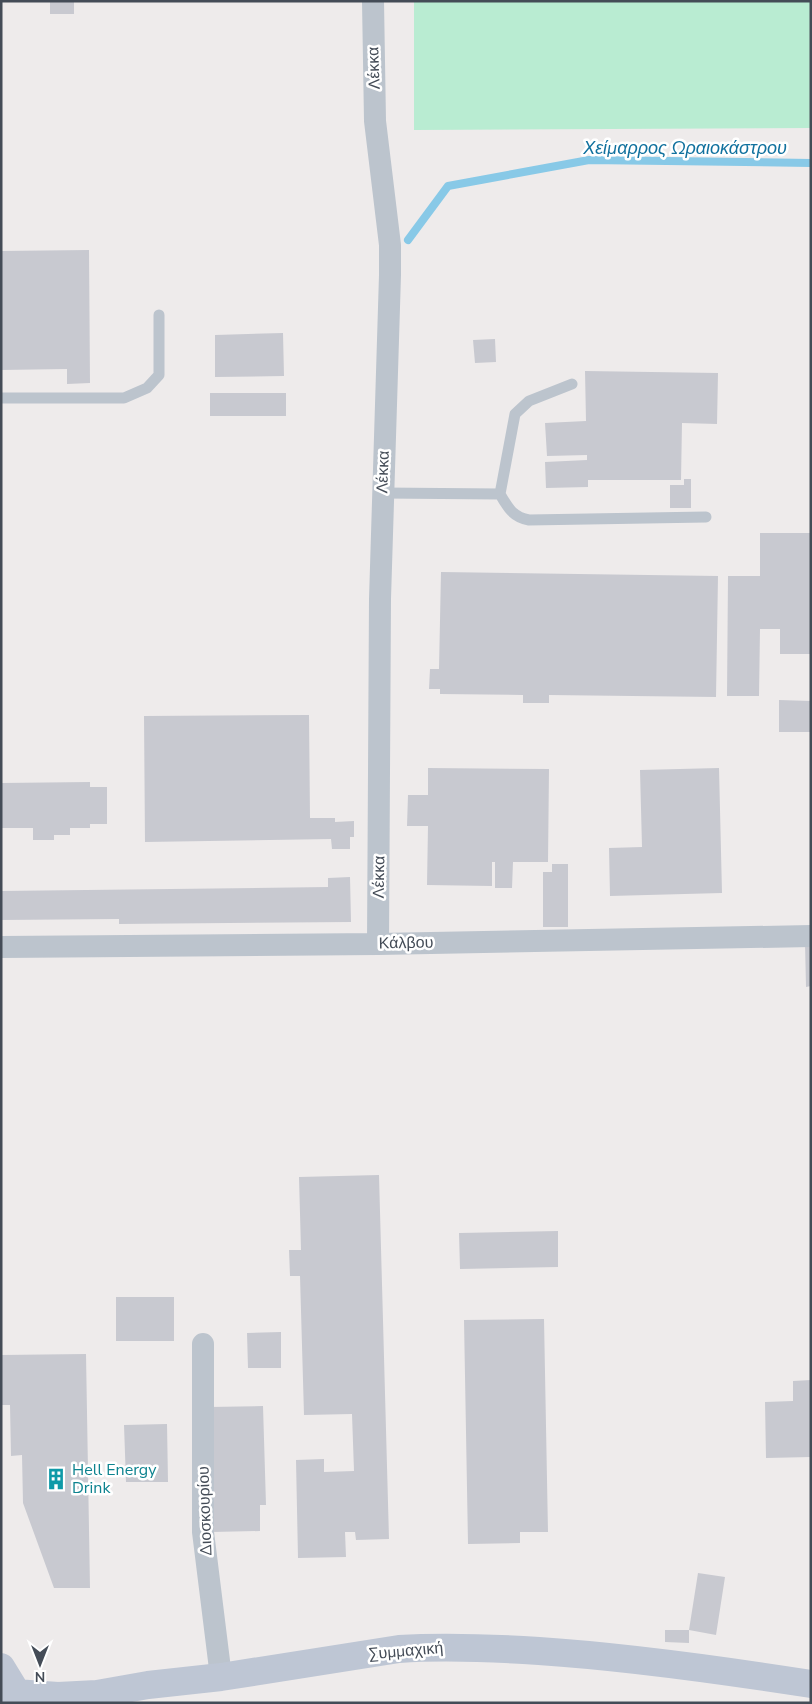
<svg xmlns="http://www.w3.org/2000/svg" width="812" height="1704" viewBox="0 0 812 1704" font-family="'Nunito Sans',sans-serif">
	<style>
		.green { fill: #b9ecd2 }
		.lines { fill: none; stroke-linecap: round; stroke-linejoin: round }
		.stream { stroke: #88c9e7; stroke-width: 8 }
		.building { fill: #c8c9d0 }
		.lane { stroke: #bcc4cd; stroke-width: 11 }
		.street { stroke: #bcc4cd; stroke-width: 22 }
		.secondary { stroke: #bec6d4; stroke-width: 28 }
		.labels { text-anchor: middle; dominant-baseline: central; stroke-width: 5; stroke-linejoin: round; paint-order: stroke }
		.street-label { font-size: 16px; fill: #444c57; stroke: #fff }
		.culture-label { font-size: 16px; fill: #0d838f; stroke: #fff; text-anchor: start }
		.water-label { font-size: 18px; font-style: italic; fill: #11719e; stroke: #fff }
	</style>
	<rect width="100%" height="100%" fill="#eeebeb"/>
	<path class="green" d="M414,1H811V128L414,130Z"/>
	<g class="lines">
		<path class="stream" d="M408,240L448,186L589,160L811,163"/>
	</g>
	<path class="building" d="M50,1H74V14H50Z
		M89,250L90,383L67,384V369L1,370V251Z
		M283,333L284,376L215,377V335Z
		M495,339L496,362L475,363L473,340Z
		M585,371L718,373L717,424L682,423L681,480H588V487L546,488L545,462L587,460V455L547,456L545,423L586,421Z
		M210,393H286V416H210Z
		M684,479H691V508H670V485H684Z
		M760,533H811V654H780V629H760L759,696H727L728,576H760Z
		M441,572L718,576L716,697L549,695V703H523V695L440,694V689H429L430,669H439Z
		M779,700L811,701V732H779Z
		M309,715L310,818H335V822L354,821V837H350V849H332L331,839L145,842L144,716Z
		M428,768L549,769L548,862H513L512,888H495V862H492V886L427,885L428,826H407L408,795H428Z
		M719,768L722,893L610,896L609,848L642,847L640,770Z
		M90,782V787H107V824H90V828H70V835H54V840H33V828H1V783Z
		M552,864H568V927H543V872H552Z
		M350,877L351,922L119,924V919L1,920V891L328,887V878Z
		M805,942H811V986L806,987Z
		M379,1175L389,1539L356,1540L355,1532H345L346,1557L298,1558L296,1460L324,1459V1472L354,1471L352,1414L304,1415L300,1276H290L289,1250H301L299,1177Z
		M558,1231V1267L460,1269L459,1233Z
		M116,1297H174V1341H116Z
		M544,1319L548,1532H520V1543L468,1544L464,1320Z
		M281,1332V1368H248L247,1333Z
		M86,1354L90,1588H54L23,1503L22,1455L11,1456L10,1405H1V1355Z
		M811,1380V1457L766,1458L765,1402L793,1401V1381Z
		M263,1406L266,1505H260V1531L212,1532L209,1407Z
		M167,1424L168,1482H126L124,1425Z
		M698,1573L725,1577L716,1635L689,1630Z
		M665,1630H689V1643L665,1642Z"/>
	<g class="lines">
		<path class="lane" d="M1,398H124L147,388L159,375V315
			M383,493L500,494C508,508 513,517 529,520L706,517
			M500,494L515,414L529,401L572,384"/>
		<path class="street" d="M373,1L375,121L390,245V275L380,599L378,944
			M1,947L378,944L811,936
			M203,1344V1532L221,1677"/>
		<path class="secondary" d="M1,1667L23,1703
			M1,1692L58,1696L97,1694L148,1685L221,1677L399,1649C446,1646 493,1648 539,1651C630,1657 721,1670 811,1684"/>
	</g>
	<defs>
		<g id="building-bare" transform="scale(1.725)"><path d="M-4-6H4V6H1V3H-1V6H-4ZM-2.5-4.3h1.7v1.8h-1.7ZM.8-4.3h1.7v1.8H.8ZM-2.5-1h1.7V.8h-1.7ZM.8-1h1.7V.8H.8Z" fill="#0f9aa8" stroke="#fff" stroke-width="2.5" paint-order="stroke"/></g>
	</defs>
	<g fill-rule="evenodd">
		<use href="#building-bare" x="56" y="1479"/>
	</g>
	<g class="labels">
		<g class="street-label">
			<text transform="translate(374 68) rotate(-92)">Λέκκα</text>
			<text transform="translate(383 472) rotate(-88)">Λέκκα</text>
			<text transform="translate(379 877) rotate(-89)">Λέκκα</text>
			<text transform="translate(406 943) rotate(-1)">Κάλβου</text>
			<text transform="translate(205 1511) rotate(-92)">Διοσκουρίου</text>
			<text transform="translate(406 1651) rotate(-5)">Συμμαχική</text>
		</g>
		<g class="culture-label">
			<text x="72" y="1470">Hell Energy<tspan x="72" dy="18">Drink</tspan></text>
		</g>
		<g class="water-label">
			<text x="685" y="148">Χείμαρρος Ωραιοκάστρου</text>
		</g>
	</g>
	<rect width="812" height="1704" fill="none" stroke="#444c57" stroke-width="5"/>
	<g transform="translate(40 1664) rotate(180)" stroke="#ffffff" stroke-width="4" paint-order="stroke">
	<path d="M0-4L9 19L0 12L-9 19Z" fill="#444c57"/>
	<text y="-8" font-size="14" font-weight="bold" text-anchor="middle" fill="#444c57">N</text>
	</g>
</svg>
